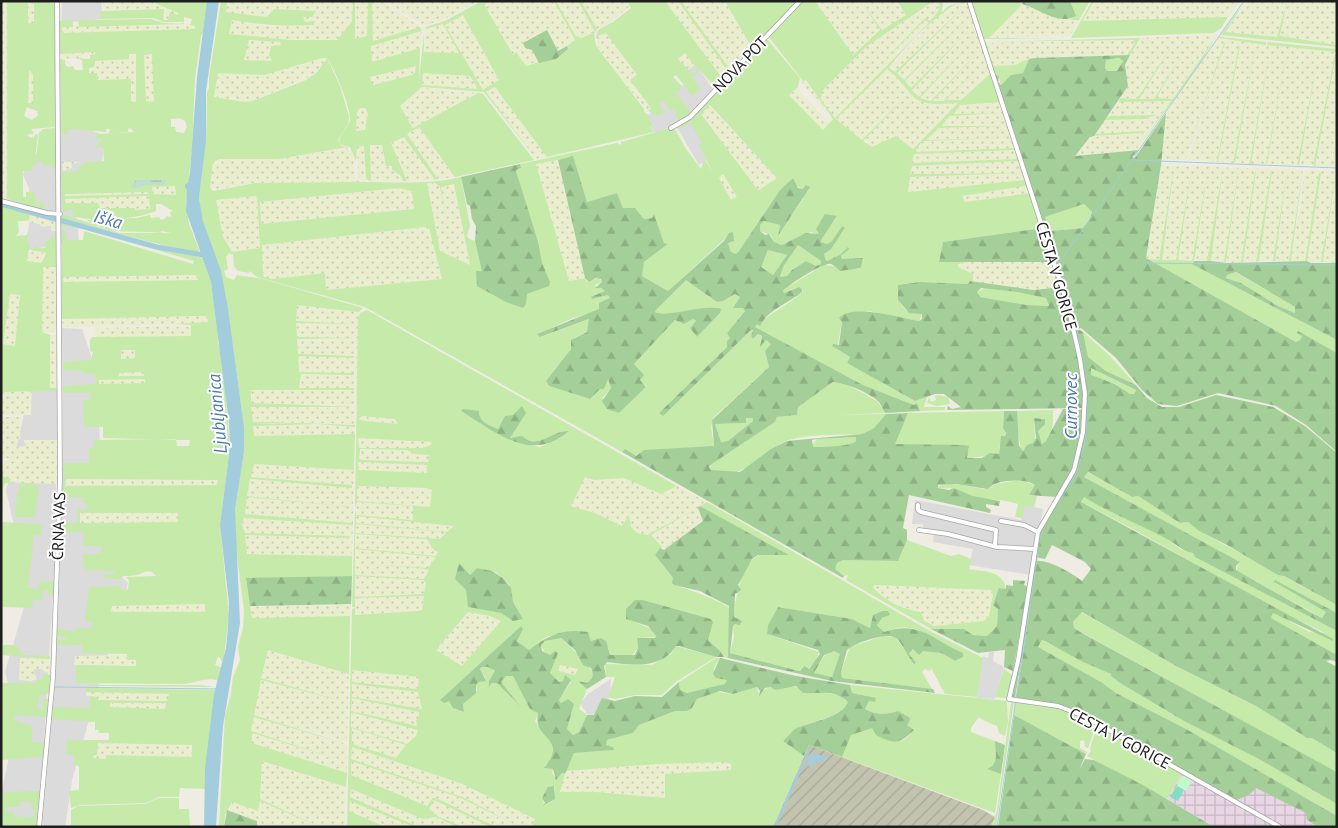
<svg xmlns="http://www.w3.org/2000/svg" width="1338" height="828" viewBox="0 0 1338 828" font-family="'PT Sans',sans-serif">
	<style>
		.residential { fill: #dcdbdb }
		.industrial { fill: url(#industrial-grid) }
		.construction { fill: url(#construction-furrows) }
		.farmland { fill: url(#farmland-dots) }
		.grass { fill: #c5eaa9; fill-rule: evenodd }
		.forest { fill: url(#forest-firs); fill-rule: evenodd }
		.wetland { fill: url(#wetland-marsh) }
		.park { fill: #c0fac8 }
		.pitch { fill: #80dfc0 }
		.water { fill: #a3cddd }
		.lines { fill: none; stroke-linecap: round; stroke-linejoin: round }
		.stream { stroke: #a3cddd; stroke-width: 1 }
		.canal { stroke: #a3cddd; stroke-width: 2.5 }
		.river { stroke: #a3cddd; stroke-width: 5 }
		.minor-casing { stroke: #a5a5a5; stroke-width: 5.5 }
		.minor { stroke: #fff; stroke-width: 4 }
		.labels { text-anchor: middle; dominant-baseline: central; stroke-width: 4; stroke-linejoin: round; paint-order: stroke }
		.street-label { font-size: 16px; fill: #1e1e1e; stroke: #fff }
		.water-label { font-size: 18px; font-style: italic; fill: #4977af; stroke: #fff }
	</style>
	<defs>
		<pattern id="industrial-grid" width="8" height="8" patternUnits="userSpaceOnUse" patternTransform="scale(1.25)"><rect width="8" height="8" fill="#e8d6e4"/><path d="M0 4h8M4 0v8" fill="none" stroke="#c7b7c3"/></pattern>
		<pattern id="construction-furrows" width="10" height="10" patternUnits="userSpaceOnUse" patternTransform="scale(1.25)"><rect width="10" height="10" fill="#c3c4af"/><path d="M-1 1l2-2M0 10L10 0M9 11l2-2" fill="none" stroke="#a7a896"/></pattern>
		<pattern id="farmland-dots" width="8" height="8" patternUnits="userSpaceOnUse" patternTransform="scale(1.25)"><rect width="8" height="8" fill="#eaeecf"/><path d="M2 2h.1M6 6h.1" fill="none" stroke="#c8ccb1" stroke-width="1.8" stroke-linecap="round"/></pattern>
		<pattern id="forest-firs" width="22" height="20" patternUnits="userSpaceOnUse" patternTransform="scale(1.25)"><rect width="22" height="20" fill="#a5cf98"/><path d="M5 1l3.5 6h-7zM16 11l3.5 6h-7z" fill="#8eb183"/></pattern>
		<pattern id="wetland-marsh" width="20" height="14" patternUnits="userSpaceOnUse" patternTransform="scale(1.25)"><rect width="20" height="14" fill="#c0ddd2"/><path d="M1 5h8M5 5V1M11 12h8M15 12V8" fill="none" stroke="#a5bdb4"/></pattern>
	</defs>
	<rect width="100%" height="100%" fill="#efece4"/>
	<path class="residential" d="M62,1H102L101,19L61,23Z
		M696,64L714,91L688,118L705,143L709,159L699,165L676,126L655,133L645,119L666,97L683,120L675,92L684,84L701,89L687,71Z
		M69,121L105,136L101,171L74,190L79,242L26,250L31,205L29,188L23,175L30,152L48,157Z
		M62,328L82,329L97,373L105,561L128,583L72,780L65,827H42L55,685L60,567L63,430Z
		M30,389L58,390L54,574L43,756L36,827H1V794L8,762L14,703L5,672L29,590L6,491Z
		M915,500L1021,520L1025,505L1043,509L1031,575L969,565L973,549L933,542L934,532L923,531V524H912Z
		M989,652H994L993,661L1004,667L995,699L977,698L983,656L988,658Z
		M611,679L610,698L605,701L598,713L589,716L580,704L588,694Z"/>
	<path class="industrial" d="M1182,774H1190L1237,800L1256,788L1307,813V820L1318,827H1214L1167,799Z"/>
	<path class="construction" d="M809,745L983,810L995,817L991,827H773Z"/>
	<path class="farmland" d="M1,1H7V199L1,198Z
		M103,1H150L178,13L177,16L165,21L163,20L164,9L103,10Z
		M237,1H353L354,18L337,40L271,39L229,34L232,20L264,26H300L314,25L316,22H304L303,17L316,11L274,9L267,17L226,12L227,2L234,4Z
		M368,1L367,36L355,39V2Z
		M372,1H383L420,27L373,42Z
		M386,1H479L442,20L423,26Z
		M490,1H554L575,40L558,51L552,39L544,31L523,43L532,50L537,58V61L526,66L516,52L513,55L509,49L485,6V4Z
		M556,1H578L595,32L582,38L576,37Z
		M581,1H627L630,6L612,21L597,29Z
		M665,1H678L728,71L722,78Z
		M681,1H725L753,50L732,72Z
		M815,1H861L880,30L852,55Z
		M862,1H897L906,15L882,30Z
		M934,1H939L940,4L936,16L930,22L926,18L882,64L925,20L929,23L835,118L821,100L822,91L867,46Z
		M961,1H968L991,73L961,100H946L975,71L944,101L920,98L969,45L919,97L912,90L960,40L911,89L905,81L961,25L904,80L896,73L966,5L895,73L889,68L941,13Z
		M1094,1H1240L1228,17L1081,21Z
		M1246,1H1337V45L1280,36L1286,4L1277,37L1226,32Z
		M28,3H34V23L28,24Z
		M1023,3L1052,17L1079,20L1070,36L988,38Z
		M463,15L499,81L483,90L445,24Z
		M184,23L196,26L195,29L61,33V27Z
		M443,24L459,53L458,54L424,52L425,36L423,27L426,29Z
		M422,31L421,48L371,63V46Z
		M603,32L606,33L637,75L631,80L652,108L648,111L623,82L597,46L596,37Z
		M1217,35L1173,99L1156,98L1181,57L1154,99H1138L1175,41L1137,99L1120,98L1138,69L1128,84L1125,65L1140,38Z
		M1219,38L1337,52V129L1329,167L1315,166L1335,55L1313,165H1299L1319,57L1297,165L1267,164L1286,59L1266,164H1251L1271,50L1250,161L1249,164L1235,162L1255,48L1233,163L1218,162L1240,46L1217,162L1202,161L1208,126L1201,161L1188,160L1225,43L1186,160L1161,159L1166,113Z
		M248,40L281,42V45L271,47L272,61L244,60Z
		M1131,40L1135,42L1127,55L1048,57L1015,65L993,66L986,43Z
		M95,51V54L83,55V58L60,59V54H71L72,52Z
		M153,53L154,102H146L144,55Z
		M685,53L695,65L687,71L678,58Z
		M129,54H136V102L89,73L90,67H94L95,61L128,59Z
		M322,58H327L326,60L313,75L253,101L244,102L214,97L218,73L260,75Z
		M416,66L412,75L372,85L370,77Z
		M887,69L902,81L915,97L925,102L958,103L913,149L869,147L863,141L875,128L862,140L836,119Z
		M29,70L33,74V103L28,104Z
		M426,72L471,76L478,89L422,85L423,73Z
		M805,80L828,111L826,113L802,83Z
		M422,87L457,92L478,93L413,128L400,106Z
		M495,87L536,141L547,157L536,159L486,92Z
		M797,89L830,123L823,130L789,95Z
		M1171,101L1137,149L1075,156L1090,137L1144,133L1095,134L1104,120L1144,119L1157,115L1109,116L1119,102Z
		M1001,102L1026,180L909,194V177L1022,173L910,174L912,166L1016,161L1017,159L912,163L913,154L1014,150L1013,148L917,152L916,149L923,141L1010,138L925,140L939,128L1005,126H942L949,116L1001,113L953,114L960,105Z
		M710,105L722,119L777,178L759,190L757,189L701,114Z
		M360,108H365L368,113L365,131H356L357,112Z
		M419,127L455,177L438,179L407,134Z
		M1337,136V167H1330L1334,149Z
		M406,137L435,178V180L407,181L391,143Z
		M379,144H382L386,166H392L403,181H371L370,145Z
		M364,146L365,162L366,181L360,180L358,177L357,147Z
		M347,147L353,155L356,182L256,183L210,190L213,162L216,159H278Z
		M558,160L585,278L569,281L536,164Z
		M62,162H80L72,164V168L63,171Z
		M1161,165L1303,170L1289,261H1275L1287,172L1273,261H1259L1272,171L1256,262L1243,260L1256,172L1241,263H1226L1240,168L1224,262L1211,261L1224,169L1207,261L1194,260L1207,168L1192,262L1178,260L1191,168L1176,260H1162L1176,167L1159,260L1146,258Z
		M1305,170L1337,171V173L1321,262L1307,261L1319,173L1305,262L1291,263Z
		M723,174L737,197L731,201L719,178Z
		M1337,177V263L1323,262L1324,256Z
		M427,183H435L440,187L448,226L441,186L454,184L470,265L440,251Z
		M1028,185L1031,193L965,202L962,196Z
		M175,186L176,195L153,194L152,187Z
		M399,188L412,190L414,210L261,224L260,202Z
		M149,192V194L65,196V194Z
		M149,196L150,209L135,210V208H100L65,203V198Z
		M257,196L260,248L232,252L223,237L216,200Z
		M30,215L58,223L57,231H51V226L42,227L39,224L30,222L28,228Z
		M425,227H429L442,279L326,290L325,273L272,279L264,277L263,274L262,245Z
		M30,252L46,253L43,263L27,261Z
		M968,262H1054L1056,275L1053,288L1033,290L977,283L973,281V274L958,267V264Z
		M43,267H56V332H42Z
		M196,275L198,280L66,282L63,279L65,277Z
		M10,294L20,295L15,346L3,345Z
		M297,304L359,312L355,424L252,422L251,407L353,408L251,403V390H354L353,388H299L301,374H354L299,372L298,356H354L298,354L297,339H354L297,337L296,323L355,324L295,321Z
		M207,316L208,323L62,327L63,319Z
		M184,326L191,328V336L98,337L94,334L95,329L100,328Z
		M50,335H57L56,388H50Z
		M121,350H135V358L121,359Z
		M144,372L145,376L119,377L118,373Z
		M145,379V383L99,385V380Z
		M1,392H32L31,415H1Z
		M362,416L395,419L398,424L364,421L359,419Z
		M1,417H21L20,439H17L15,448L27,445L23,440H58L57,484L4,482L1,466L10,458H1Z
		M309,424L355,427V434L253,436V426Z
		M358,438H373L432,442L431,445L422,448H358Z
		M359,450H408L415,454L430,455L429,458L428,462H423L363,460L359,459Z
		M358,461L427,465L428,469V473L357,470Z
		M254,464L354,470L353,523L245,514L247,497L351,507L247,496L250,479L351,485L251,476Z
		M585,477L594,480L624,478L661,494L677,486L707,502L700,506L703,521L664,550L651,535L694,510L647,535L637,533L631,527L629,516L622,526L595,513L571,506Z
		M66,479H218L217,485L65,486Z
		M357,485L432,490L430,507L398,505L413,506V521L455,525L442,539L421,538L427,539L438,552L436,556L403,553L436,557L428,568H422L429,569L424,579L426,582L424,594L354,597L355,576H364L354,575L355,563L371,564L355,563V534L385,535L355,533L356,524L394,527L355,523L356,516L366,517L356,515L357,502L393,504L357,501Z
		M80,513H178V522L80,523Z
		M244,518L353,525L352,556L246,554L245,535L350,537L245,533L242,525Z
		M874,585L991,590L993,595L989,616L984,621L934,626L926,623L913,611L881,596L873,588Z
		M424,596L422,610L354,615L355,598Z
		M205,604V612L111,613V606Z
		M351,604L350,616L256,619L252,618L250,606Z
		M468,612L490,616L501,621L462,666L436,650Z
		M268,650L349,674L347,742L254,715L260,680L342,701L261,679Z
		M127,655V660H137L136,666L74,665L75,656Z
		M20,658L50,659L49,673L43,671L42,669H34V675L37,676V679L31,681L19,680Z
		M560,665L579,669L575,675L557,671Z
		M352,669L419,677L418,690L352,682Z
		M352,684L418,692L422,709L352,697Z
		M86,692L169,694L168,701L110,700H97V697L86,696Z
		M352,698L419,712L418,727L351,711Z
		M110,703H166L165,709L109,707Z
		M351,712L396,724L419,730L416,736L407,744L351,727Z
		M254,717L347,744V762L251,731Z
		M352,728L388,739L406,745L396,758L380,754L352,744Z
		M252,733L347,763V773L252,743Z
		M97,743L192,745V757L107,755L106,759H93L94,755L97,754Z
		M352,746L460,783L535,819L536,822L532,827H519L465,798L351,759Z
		M262,761L346,787L345,827H320L260,799Z
		M351,761L461,798L516,827H496L436,798H433L427,806L351,775Z
		M725,762L731,764L732,770L675,773L666,786V798L596,792H559L566,771L658,764Z
		M351,789L423,819L435,817L457,827H419L350,797Z
		M433,799L491,827H463L439,817L429,809Z
		M260,801L302,819L317,827H257V821L229,810L232,802L258,811Z
		M349,801L357,803L414,827H385L349,811Z"/>
	<path class="grass" d="M7,1H45L55,4V127L31,129L34,133L27,135L31,138L34,135L33,139L36,134L38,135L35,158L37,165H33L32,171H23V197H26V192L34,191L37,203H44V210L7,199ZM28,3H34V23H28ZM29,70L33,74V103H28ZM27,107L37,111L38,115L32,120L24,116Z
		M150,1H207L205,29L201,36L195,78L192,150L186,204L189,224L201,255L63,219L61,217L62,214L119,233H171L161,231V233C139,230 105,236 87,220L136,218L150,215L151,218L159,217L161,220L166,218V216L171,217L170,212L173,211L161,204H156V211C138,219 93,223 74,216L71,209L63,212L61,173L77,171L81,165H85V162L104,161L103,147L95,148L101,141L100,137L95,142L97,134L134,132L130,128L128,129V133H109L110,129H106V132L72,129L68,130V134H61L60,59L65,60V65L68,67L73,66L75,70H83L82,60L75,58L90,59V55L95,54V52L60,54L59,21L73,20V27H62L63,33L195,29V26L190,25L192,19L184,17V22H163L154,18L100,19V11L164,9L163,20H168L170,12L178,15V13ZM129,54H136V102L131,101V79L98,80L97,73H89V68L94,67L95,61L129,59ZM152,54L154,102H153L146,101L144,55ZM179,118L185,121L187,127L184,133L176,132L175,127H171V119ZM175,186L176,195L153,194L152,187ZM147,192L149,194L65,196V194ZM149,196L150,209L135,210V208H100L98,203H66L65,199Z
		M221,1H237L234,4L227,2L226,12L267,17L274,9L316,11L312,17H303L305,22L315,21L314,25C286,27 260,25 232,20L229,34L291,40H337L352,21L353,2H355V39L367,36L368,1H372L373,41L420,27L422,31L371,46L372,62L420,48L419,80L424,33V52L459,53L443,24L426,29L425,27L445,21L482,1H490L485,4V6L513,55L516,52L526,66L558,56L568,49L567,46L575,40L554,1H556L576,37L582,38L595,32L578,1H581L597,29L594,34L596,46L644,109V112L650,116L648,118L652,124L650,127L654,132L547,157L495,87L486,92L536,159L484,92L422,87L400,106L413,128L478,93L483,94L534,160L455,177L419,127L407,134L438,179L435,180L404,137L391,143L407,181H403L400,175L392,170V166H386L382,145H370L371,181L366,179L364,146L357,147L356,161L350,147L341,145L339,141C341,133 348,128 350,120C352,110 334,67 327,58L340,86L349,116L348,124L338,140L341,146L347,147L278,159H219L213,162L210,188L213,191L256,183L356,182L357,180L360,182C393,182 428,185 461,177L470,226L467,236L469,239L475,241L483,272L476,271L501,299L523,308L527,294L548,286L517,174L516,170L521,168L520,164L617,143L621,145V142L674,127L686,149L701,169L703,162L706,161L713,173L699,145L702,143L690,122L683,128L681,126L766,38L800,78L798,87L789,95L823,130L833,119L806,80L803,81L768,36L801,1H815L853,55L880,30L861,1L882,30L906,15L897,1H934L867,46L822,91L821,100L835,118L929,23L925,20L881,64L922,21L926,18L930,21C936,15 941,10 939,1H943L942,12L947,7L961,1C939,12 904,47 889,68L895,72L966,5L897,73L904,80L969,16L905,81L911,88L972,27L912,90L919,97L975,39L920,98L931,101L979,51L933,101H944L983,63L946,100H961L991,73L1001,102L960,105L954,114L1002,113L949,116L942,126H1005L939,128L926,140L1010,138L923,141L916,149L917,152L1014,148V150L914,154L912,163L1017,159L1018,161L912,166L910,174L1022,173L910,177L908,192L1026,180L1028,185L1025,186L962,196L965,202L1031,193L1043,231L1035,229L943,242L939,261H966L968,262L958,264V267L973,274V281L968,284L920,282L898,288V300L906,311L922,314L919,321L869,311L845,314C839,324 841,340 836,349L850,357L847,363L880,379L884,384L915,401L927,397L924,407H945V410L920,411L917,403L914,405L863,385L755,327V325C765,318 797,299 803,291L801,288H795L784,293L783,291L786,288L824,265L858,269L861,268L863,259H842L841,256L845,254L827,261L823,256L845,229L842,227L832,241L827,244L821,242L820,240L837,217H824L818,225L819,235L811,232L782,245L774,242L771,235L760,231V225L764,221L780,225L778,235L803,199V189L795,185L793,178L780,190L739,251L736,254L731,252L728,243L730,241L727,237L668,291L642,276L644,262L667,245L664,243L654,214L652,218L644,219L635,208H623L617,193L587,202L573,157L536,164L569,281L585,278L587,282L599,278L602,282L595,285L597,288H601L605,291L592,299L608,295L610,296L609,301L596,312L573,318L538,334L541,337L590,319L587,332L574,338L571,349L546,381L549,386L590,399L608,379L611,388L602,398L606,407L619,413L647,386L640,382V372L634,364L675,320L685,323L693,319L696,321L690,328L697,337L720,313L717,309C697,307 677,316 656,313L654,311L686,279L717,302L723,301L735,294L740,297L734,308H744L745,311L727,333L731,338L727,347L659,413L663,415L751,330L754,332L751,336L754,339L758,334L761,336L760,346L766,340L771,344L765,351L769,367L713,418L711,427L714,446L643,451L635,456L625,450L622,452L365,307L257,277L250,271L249,273L238,271L234,266L233,255L229,253L226,257L228,269L224,271L226,277L234,280L237,275L263,279L363,308L359,312L297,305L296,321L355,324L296,323L297,337L354,338L297,339L298,354L354,356V358L298,356L299,372L354,373V375L301,374L299,388H353L354,390H251V403L354,407H251L253,422H291L253,424L301,423L355,425V427L317,424L253,426L254,436L355,434L354,466V470L254,464L251,477L352,485V488L250,479L247,496L351,507L247,497L245,514L353,523V525L244,518L242,525L245,533L350,536V538L245,535L247,554L352,556V576L246,579L252,618L350,616L349,674L268,650L261,678L342,701L261,680L254,715L347,744L254,717L251,731L347,762L252,733V743L347,773L346,787L262,761L260,799L320,827L260,801L258,811L232,802L225,815L224,827H219L225,715L231,694L233,677L240,660L238,647L243,628L244,610L235,541V510L244,452V427L228,308L201,213L199,198L206,142L207,92L209,88V77ZM463,15L499,80L483,90L445,25ZM249,40L280,42L281,45L271,46L269,56L272,61L244,60ZM322,58H327L326,60L317,72L306,80L253,101L244,102L214,97L218,73L264,75ZM416,66L415,72L412,75L373,85L370,77ZM887,69C900,78 905,89 915,98C926,107 945,103 958,103L913,149L896,136L872,147L863,141L909,93L862,140L836,119ZM423,73L470,76L478,89L422,85ZM710,105L777,178L759,190L757,189L701,114ZM360,108H365L368,113L365,130L356,131L357,112ZM723,174L737,197L731,200L719,178ZM427,183H435L440,187L448,226L441,187L454,184L470,265L440,251ZM399,188L412,191L414,209L261,224L260,202ZM257,196L260,248L232,252L223,237L216,200ZM425,227L429,228L442,279L326,290L325,273L272,279L264,277L263,274L262,245Z
		M627,1H665L722,78L728,71L678,1H681L732,72L720,79L716,89L700,70L692,77L701,89L692,96L676,75L673,77L682,86L679,91L675,92L692,113L681,123L676,116L675,108L670,111L664,100L659,104L664,112L659,116L648,111L651,108L630,80L637,75L606,33L596,37L598,30L613,22L631,8ZM685,53L698,70L693,74L678,59Z
		M725,1H799L753,50Z
		M970,1H1022L1020,7L989,38H1069L983,39Z
		M1070,1H1090L1079,20H1070L1074,17Z
		M1092,1H1094L1082,21L1228,17L1221,28L1214,33L1071,38Z
		M1245,1L1226,32L1277,37L1287,1L1280,36L1337,45V47L1221,35Z
		M151,19L163,23L184,24L79,27L78,20Z
		M1217,35L1197,68L1137,149L1171,101L1119,102L1120,98L1137,99L1175,41L1139,99H1154L1186,49L1156,98L1173,99Z
		M1220,36L1222,37L1266,42V45L1219,38Z
		M1140,38L1130,55H1127L1135,43L1133,40L986,42L993,66L1015,65L1029,59L1023,73L1011,75L1001,85L999,78L993,74L983,42Z
		M1268,42L1337,49V52L1267,45Z
		M1224,43H1225L1186,160Z
		M1239,46H1240L1218,162H1217Z
		M1255,48L1235,162L1233,163Z
		M1287,49L1267,164H1266Z
		M1270,50L1251,164H1249L1250,161Z
		M1335,55H1336L1315,166L1313,165Z
		M1318,57L1299,165H1297Z
		M1119,58L1123,61L1117,71H1107L1105,68L1106,60Z
		M1157,115L1144,119L1104,120L1109,116Z
		M55,128L56,168H52V165L43,166L42,161H39L38,164L36,158L39,133L43,129Z
		M1145,131L1144,133L1094,136L1095,134Z
		M1174,167L1162,260H1176L1192,167L1178,260L1192,261L1208,168L1194,261L1192,262L1226,282L1337,340V353L1298,331L1302,335L1300,340L1296,342L1148,259L1159,260Z
		M1239,168L1226,262H1224Z
		M1223,169L1211,261H1207Z
		M1303,170L1291,261H1289Z
		M1256,171L1243,263H1241L1255,172Z
		M1271,171H1272L1259,261L1256,262Z
		M1287,171L1275,261H1273Z
		M1319,173H1321L1307,261L1305,262Z
		M1336,173L1323,262H1321Z
		M1084,204L1092,212L1090,219L1083,228L1051,231L1045,217Z
		M1,205L58,221L30,215L28,222L27,219L26,221H18L19,232L16,236L27,235L29,228L27,243H30L27,261L42,263L46,253L30,250L37,246L38,248H45V242L50,240L54,234H57V267H43L42,332L50,335V388H56L57,391L1,392ZM10,294L20,295L15,346L3,344Z
		M63,222L203,258L211,282L219,337L218,343L222,354L230,447L220,525L229,616L223,664L220,658L218,657L215,665L222,668L219,681C207,676 194,684 181,684L76,683V665L136,666V660H127V654L82,653V645H57V639L64,641L67,638L57,636V628L75,632L76,628H92L93,622L85,621L89,587L121,586L122,591L128,589L129,580L126,577L156,576C149,568 146,572 137,575C133,576 127,576 123,576L121,579L103,578V574H114V571L85,570L82,555L101,553V546H83L84,532H61V523H77L78,508L84,511L88,506L82,501L85,498L63,497L64,463H89V448H94V440L176,439L177,446H189L190,440L103,438V427H84L83,401L90,400V393H63V386L96,384L95,374H84L82,371L63,370V362L91,360L93,352L90,351V340L92,337L191,336V325L174,324L208,322L207,316H199L62,319V229L66,232V240H83L84,231L193,264L194,261L84,229L62,226ZM196,275L198,280L64,282L63,279L65,277ZM121,350H135V358L121,359ZM144,372V376H119V373ZM145,379V383L99,384V380ZM66,479L218,480L217,485L65,486ZM80,513H178V522L80,523ZM205,604V612H111L112,606Z
		M798,245L821,261V264L816,267L806,261L792,270L787,276L780,277L783,267Z
		M768,250L787,255L773,275L760,267Z
		M1235,272L1295,307V313L1278,306L1241,283L1226,278L1227,275Z
		M985,288L1017,292L1046,298L1049,306L1027,305L980,297L977,292Z
		M367,310L677,486L661,494L624,478L594,480L585,477L571,506L595,513L622,526L629,515L631,527L637,533L647,535L694,510L651,535L662,547L655,555L673,578L674,585C683,587 727,603 730,609L728,658L724,657L720,651L708,640L711,619L647,601L626,618L653,630L656,637L637,638L638,648L632,656L610,655L608,647L597,640L591,641L588,632C573,629 577,633 564,634C545,635 544,638 529,650L517,641L522,631L521,626L441,699L444,703L449,701L455,709L464,712L463,704L477,691L476,685L485,677L480,670L482,667L488,666L495,672L490,688L492,683H497L521,707L501,682L506,676H513L530,708L538,713L535,721L555,748L551,760L544,768L553,769L552,773L557,779L562,773L565,774L560,792H596L665,798V774L731,770V764L725,762L658,764L566,771L574,753L613,750V747L605,745L607,740L633,733L639,725L675,711H687L692,708L697,699L716,692L733,694L757,687L759,695C763,692 764,689 768,688C776,686 794,685 801,689L838,695L848,702C843,716 816,720 803,726C796,730 790,736 783,741L804,756L773,827H532L535,819L460,783L352,747L351,759L465,798L519,827L461,798L351,761V775L427,806L433,798H436L496,827H491L434,800L429,809L439,817L463,827H457L436,817L423,819L351,789L350,797L419,827H414L350,801L349,811L385,827H347L352,609L355,608V615L418,611L422,610L424,596L355,598V607H352L355,509L356,515L413,520V506L357,502L355,507L358,319L360,313ZM461,411H479C479,422 489,425 498,429L507,416L513,415L519,421L514,432L510,436L512,438L524,437L526,440L539,442L558,434L562,437L540,447L511,440ZM362,416L395,419L398,424L364,421L359,419ZM358,438L432,442L431,445L422,448H359ZM360,449L407,450L415,454L429,455L428,462H423L363,460L359,459ZM358,462L427,465V473L358,470ZM357,486L426,488L432,490L430,507L357,501ZM356,516L454,526L447,532L356,523ZM356,524L444,532L446,533L440,539L355,533ZM355,534L427,539L434,550L438,552L436,556L355,548ZM355,549L436,557L428,568L355,563ZM355,563L419,568L429,570L424,579L355,575ZM459,564L470,575L477,568L496,572L503,578L509,584L513,602L523,619L511,620L501,613L469,607L466,590L455,579ZM355,576L424,580L426,583L424,594L355,597ZM468,612L490,616L501,621L462,666L436,650ZM352,670L419,677L418,689L352,682ZM352,684L418,692L422,709L352,697ZM352,698L419,712V716L416,720L417,726L351,711ZM351,712L418,730L416,736L407,744L351,727ZM352,728L406,745L396,758L352,744ZM555,786L554,800L544,806L543,800Z
		M1083,332L1110,356L1136,385L1106,371L1088,357Z
		M1091,368L1136,390L1134,394C1127,396 1121,386 1114,383C1106,381 1098,380 1091,375Z
		M833,382L845,384L865,394L878,402L885,413L838,415L886,414L874,428L862,434C840,435 814,434 792,439C764,446 741,488 710,469L712,464L775,422L777,417L797,415L798,407Z
		M938,395L948,397L950,404L937,406L927,403L929,397L931,402L936,400L935,396Z
		M1053,410C1053,421 1054,439 1041,444L1038,431L1042,418H1034L1035,442L1021,451L1017,425V411Z
		M1004,411L1003,428L1006,432L999,447V454L971,458H967L969,447L894,444L908,413Z
		M746,418H753V421L728,441L721,442L715,424L746,423Z
		M856,437V441C846,449 825,447 813,447L812,445L817,439Z
		M1,462L3,476L11,479L10,483H5L3,488V520Z
		M1087,472L1132,497L1138,496L1180,523L1188,522L1199,531L1337,605V613L1277,581L1274,582L1326,612L1322,618L1236,570L1240,562L1084,477Z
		M1020,480L1035,485L1029,495L1037,496L1034,507L1025,506L1022,518L1015,517L1018,504C1004,499 991,500 976,497C969,495 962,491 955,489C949,487 943,490 937,487C948,479 974,489 988,489L996,484Z
		M21,483H31L39,489L35,517H15L17,494Z
		M1084,497L1166,538L1180,549L1193,553L1195,557L1337,631V655L1271,618L1273,612L1309,632L1325,633L1270,606L1133,529L1081,502Z
		M707,502L930,631L983,658L977,697L945,694L931,668L930,671L925,669L922,672L932,689L842,678L841,672L850,647L883,636L895,637L915,663L909,654L914,649L941,653L954,661L963,657C957,651 953,650 946,646C924,632 912,621 884,632L877,625L882,618L890,615L882,611L873,615L870,628L852,619L778,607L768,625L767,634L819,652L816,660L807,670L803,666L800,671L730,653L734,637L733,626L741,621L734,617C735,600 741,561 760,555C769,552 780,555 788,555L700,506Z
		M1,522L39,524L42,527L41,535H34L28,588L38,589L40,581L54,582L53,595H48V590H43L42,600H33L32,608L3,607V645H16L24,655L50,656V659L1,655Z
		M907,540L951,556L959,554L971,559L969,569C987,572 1003,571 1006,589L1000,588L997,626L987,636L973,635L964,629H931L846,580L848,575L844,576L834,569L837,563L843,560L898,561ZM874,585L991,590L993,595L989,616L984,621L934,626L924,621L921,612C904,610 886,601 873,588Z
		M1081,612L1176,666L1256,706L1307,738H1312L1335,751L1337,753V773L1074,628L1073,622Z
		M560,638C568,643 589,665 593,673L591,680L587,684L583,683L587,689L579,709L587,715L579,732L573,735L567,729L573,708L568,699L561,703L559,699L571,682H559L550,673L555,658L546,654L541,645L545,641ZM560,665L578,669L575,675L558,671Z
		M1042,640L1111,674V676L1120,683L1184,721L1257,758L1337,804V816L1188,730L1116,693L1101,682L1038,647Z
		M676,646L716,657L677,681L662,695H635L615,699L608,697L615,677H606L605,664L652,665L671,654Z
		M834,651L840,654L832,677L813,673L826,654Z
		M716,658H720L714,668L716,678L726,679L728,683C717,688 691,697 680,690L679,682Z
		M1004,669L1012,675V683L1006,698L995,697Z
		M43,674L50,675L49,693L39,696L38,709H43V699H48L47,717L14,715L13,720L32,726V742L44,743L43,757L1,760V683H37V680H42Z
		M88,685H199L215,687L91,686Z
		M850,685L1007,701L1008,722L1005,736L999,733L997,726L985,721L979,717L971,728V732L995,741C996,752 1000,764 988,769L1001,774L995,813L842,757L851,734L872,727C880,737 894,746 905,739C908,738 911,732 914,730L906,725L909,717L898,711C886,715 876,715 865,709L869,700L873,702L866,696L852,693Z
		M86,688L215,690L207,789L180,788L179,797H159L146,803L80,805L71,808L69,791L79,790V766L74,765V755L66,754L67,740H109V733H98L99,730H95V722L52,719L53,707L89,708L90,696L97,697L98,700L167,701L169,694L86,692ZM110,703H166V704L165,709L110,707ZM98,743L192,745V757L106,755V759L93,758L94,755H97Z
		M1011,701H1014L996,827H991L997,811Z
		M1015,702L1057,707L1091,721L1093,734L1088,748L1085,747L1084,740L1080,741V748L1087,752L1086,754L1014,715Z
		M1094,723L1182,774L1167,799L1087,756L1091,751L1090,748L1095,733Z
		M40,791L38,810L31,809V802H20L19,807H5V811L13,812L14,816L33,818L34,812H38L37,827H1V792Z
		M159,798H179V809H189L190,827H58L71,826V810L78,806L145,804Z"/>
	<path class="forest" d="M1022,1H1070L1076,16C1058,26 1040,9 1022,4Z
		M547,30L558,51L567,46L568,49L556,59L539,63L532,50L525,48L523,43Z
		M1130,55L1125,65L1128,86L1094,136L1090,137L1075,156L1139,150L1132,157L1134,159L1166,113L1161,165L1146,258L1296,342L1300,340L1302,336L1297,333L1298,331L1337,353V452L1306,425L1276,406L1259,402L1218,393L1177,406L1158,404L1142,390L1116,358L1081,328L1075,329L1060,273L993,74L999,76L998,82L1001,85L1011,75L1023,73L1029,59L1034,58ZM1119,58L1123,61L1117,71H1107L1105,68L1106,60ZM1084,204L1092,212L1090,219L1083,228L1051,231L1045,217Z
		M573,156L587,202L617,193L623,208H635L644,219L652,218L654,214L664,243L668,244L644,262L642,276L668,291L724,241L729,233L733,232L734,241L728,243L731,252L736,254L739,251L780,190L793,178L798,188L803,189L806,185L810,187L778,236L780,225L764,221L760,225V231L765,235L769,234L774,242L782,245L806,233L819,234L816,229L825,214L837,216L821,240V242L827,244L832,241L842,226L845,228L831,249L824,254L825,259L827,261L840,255L848,247L849,249L841,256L842,259L863,258L861,268L840,271C838,269 834,265 831,264C824,262 790,284 783,291L784,293L799,287L802,289V292C789,303 767,310 760,326L757,324L755,327L863,385L914,405L917,403L920,411L885,413C883,410 881,405 879,402C868,392 848,384 833,382L798,407L797,415L777,417L775,422L712,464L709,467L711,470L740,472L771,449L787,441L862,434L874,428L886,414L908,413L895,444L964,445L969,446L967,458H982L990,453L999,454L1001,436H1005L1006,433L1003,428L1004,411H1017L1019,446L1023,451L1027,445L1033,443L1036,438L1034,418L1045,419V424L1038,431L1042,444L1046,441L1063,409L1082,410L1080,435L1072,473L1057,497L1029,495L1035,485C1025,478 996,479 988,489L956,484L938,485V488L949,490L954,488L973,496L1000,501L999,506L986,504V507L991,510L990,513L909,495L903,528L907,530V540L898,561L843,560L837,563L835,569L844,576L843,578L622,452L625,449L636,456L644,450L714,446L712,420L769,367L765,351L771,344L766,340L760,347L762,336L758,334L753,339L751,336L753,330H751L663,416L659,413L727,347V341L730,338L727,333L745,311L743,308H733L740,297L735,294L723,301L717,302L686,280L655,311L656,313C678,316 701,304 721,309L720,313L697,337L690,328L696,321L693,319L684,324L675,320L634,364L644,375L640,380L646,387L619,413L607,409L602,401L611,388L608,379L604,389H600L590,399L549,386L546,381L571,349V340L587,332L589,319L540,337L537,334L599,309V303L610,298L608,295L592,299L591,297L605,291L601,288H595L602,282L601,279L596,278L589,282L585,278L558,160ZM798,245L821,261V264L816,266L806,261L792,270L787,276L780,277L783,267ZM768,250L787,255L773,275L761,267ZM746,418H753V421L728,441L721,442L715,424L746,423ZM856,437V441C849,447 823,447 813,447L812,440L817,439Z
		M520,164L521,168L516,170L517,174L538,242L542,263L550,282L549,286L527,294L526,304L523,308L506,302L477,286L476,271H482L475,241L476,226L472,219L470,206L467,204L461,177Z
		M1035,229L1043,231L1054,262H939L943,242Z
		M1211,261L1227,263L1307,261L1311,263H1337V340L1192,264L1194,261ZM1236,272L1295,307V313L1278,306L1241,283L1226,278L1227,275Z
		M1056,275C1065,301 1090,383 1082,408L947,410L948,406L952,409L961,407L944,394H935L915,401L847,363L850,357L832,346L833,344L839,345L842,322L839,318C852,303 901,318 919,321L922,319V314L909,313L898,300V285L920,282L968,284L970,281L1033,290L1053,288ZM981,288L1017,292L1046,298L1049,306L1027,305L980,297L977,292Z
		M1080,330L1083,332L1088,357L1106,371L1136,385L1147,398L1162,407H1179L1216,395L1273,407L1305,426L1337,453V605L1284,576L1278,575L1227,545L1199,531L1188,522L1180,523L1138,496L1132,497L1088,472L1084,477L1240,562L1236,566V570L1310,612L1322,618L1326,612L1276,583L1274,582L1275,580L1337,613V631L1195,557L1193,553C1182,551 1176,544 1167,539C1139,524 1110,513 1084,497L1081,502L1333,639V641L1273,613L1271,618L1337,655V662L1331,660L1326,661L1337,667V753L1312,738H1307L1256,706L1176,666L1082,612L1073,622L1074,628L1082,633L1333,770L1337,773V804L1257,758L1184,721L1120,683L1111,676V674L1081,661L1045,641L1042,640L1038,647L1101,682L1116,693L1188,730L1337,816V827H1318L1307,820L1306,813L1256,788L1249,795L1237,800L1083,714L1059,705L1016,699L1032,594L1015,698H1012L1035,561C1048,559 1072,573 1082,581L1091,569L1085,562L1052,545L1045,559L1035,557L1039,533L1076,469L1086,403L1076,331ZM1091,368L1136,390L1134,394H1130L1115,384L1091,375Z
		M522,406L526,413L510,438L522,436C539,451 551,430 569,431C531,464 496,432 461,411L463,409L479,411C479,422 489,425 498,429L505,416L513,415Z
		M700,506L789,555H758L752,559L738,585L741,590L735,594L734,617L742,621L740,625L735,624L733,626L730,653L795,670L800,671L804,666L809,669L820,654L818,650L767,634L768,625L778,607L852,619L870,628L873,615L882,611H888L890,615L882,618L877,625L884,632C921,620 932,640 963,653V657L955,661L941,653L923,651L919,655L913,649L909,654L916,663L914,664C907,656 903,644 896,638C888,631 854,643 847,650L841,672L842,678L933,689L935,693L832,681L728,658L729,606L700,591L674,585L672,583L673,578L655,555L660,548L664,550L703,521L698,508ZM834,651L840,654L832,677L814,673L824,655Z
		M459,563L470,575L477,568L492,571L503,578L511,588L513,602L523,619L513,621L501,613L468,607L466,590L455,579Z
		M352,576L351,604L250,606L246,578Z
		M1013,580L1025,581L1024,585L1028,587L1013,671L1004,667L1005,650L978,653L931,629H964L973,635L987,636L997,626L998,609L993,605L999,588L1006,589V585L1013,586Z
		M635,600H643L711,619L713,622L708,640L720,651L724,657H716L679,646H676C661,670 632,665 607,662L604,666L606,677L587,689L578,681L587,683C593,679 594,675 591,668L583,665L575,650L561,638L545,641L541,645L542,651L550,655L555,651L558,653L550,673L559,682L563,681L565,675L571,680L559,700L561,703L568,699L574,704L567,729L573,735L579,732L587,715H594L602,698L615,701L635,696L662,697L679,682L680,690L687,693L725,684L727,680L716,678L713,674L720,658L796,676L850,685L852,693L876,698L875,702L869,701L865,709C876,715 886,715 898,711L909,717L910,720L907,725L914,730C899,744 896,745 876,735L872,728L851,735L842,757L809,745L804,756L783,741C787,738 791,732 795,729C809,722 842,718 848,702C834,689 820,694 803,693L796,686L775,690L771,687L765,688L759,696L760,691L757,687L733,694L720,691L697,699L692,708L687,711H675L639,725L633,733L607,740L606,745L613,747L614,750L574,753L565,774L562,773L556,780L553,769L544,768C570,737 532,741 538,713L530,709L513,676H506L501,682L521,707L497,683H492L489,687V681L495,671L488,667H482L480,669L486,681L479,682L476,685V693L463,704L464,712L453,708L449,701L444,703L440,700L521,626L523,629L517,641L529,650C547,635 565,628 588,632L591,641L601,638L606,641L610,655H635L638,648L637,638H655L656,636L648,626L626,619V609Z
		M1014,715L1086,754L1079,770L1085,759L1094,760L1143,785L1214,827H998Z
		M995,741L1005,745L1001,774L987,769C1000,764 995,752 995,741Z
		M554,786L555,799L543,806L545,803L542,798L548,787Z
		M227,810L257,821V827H224Z"/>
	<path class="wetland" d="M136,180H166L164,185H143V187L131,188Z"/>
	<path class="park" d="M1183,775L1192,781L1186,791L1177,786Z"/>
	<path class="pitch" d="M1177,786L1184,790L1178,801L1170,797Z"/>
	<path class="water" d="M207,1H219L206,91V142L199,198L203,221L221,271L228,308L244,427V452L235,510L240,623L223,726L216,827H204L205,769L214,694L226,648L228,628L229,603L220,525L230,447L229,423L211,282L186,211L187,190L185,187V184L188,183L190,173L197,77Z
		M813,753L827,757V760L816,762L810,767L807,765Z"/>
	<g class="lines">
		<path class="stream" d="M1133,160L1337,168
			M1144,263L1337,265
			M1054,508C1061,498 1068,489 1073,479C1097,433 1085,363 1074,316C1070,299 1059,276 1062,259L1244,1
			M55,687L217,689
			M997,827L1041,530"/>
		<path class="canal" d="M775,827L809,750"/>
		<path class="river" d="M1,204L157,247L209,256"/>
		<g class="minor-casing">
			<path id="minor" d="M969,1L1068,306L1080,359L1085,394L1083,432L1074,470L1038,532L1018,661L1009,699L1058,706L1084,716L1280,827
				M671,128L690,117L800,1
				M1,201L47,213L60,214
				M918,505V510L921,512L996,530L995,546
				M1001,521L1024,525L1038,532
				M919,530L948,534L997,547L1035,549
				M39,827L53,677L60,479L57,1"/>
		</g>
		<use href="#minor" class="minor"/>
	</g>
	<g class="labels">
		<g class="street-label">
			<text transform="translate(740 64) rotate(-46)">NOVA POT</text>
			<text transform="translate(1057 276) rotate(74)">CESTA V GORICE</text>
			<text transform="translate(58 526) rotate(-88)">ČRNA VAS</text>
			<text transform="translate(1120 738) rotate(28)">CESTA V GORICE</text>
		</g>
		<g class="water-label">
			<text transform="translate(108 219) rotate(15)">Iška</text>
			<text transform="translate(1070 406) rotate(-90)">Curnovec</text>
			<text transform="translate(217 414) rotate(-95)">Ljubljanica</text>
		</g>
	</g>
	<rect width="1338" height="828" fill="none" stroke="#1e1e1e" stroke-width="5"/>
</svg>
